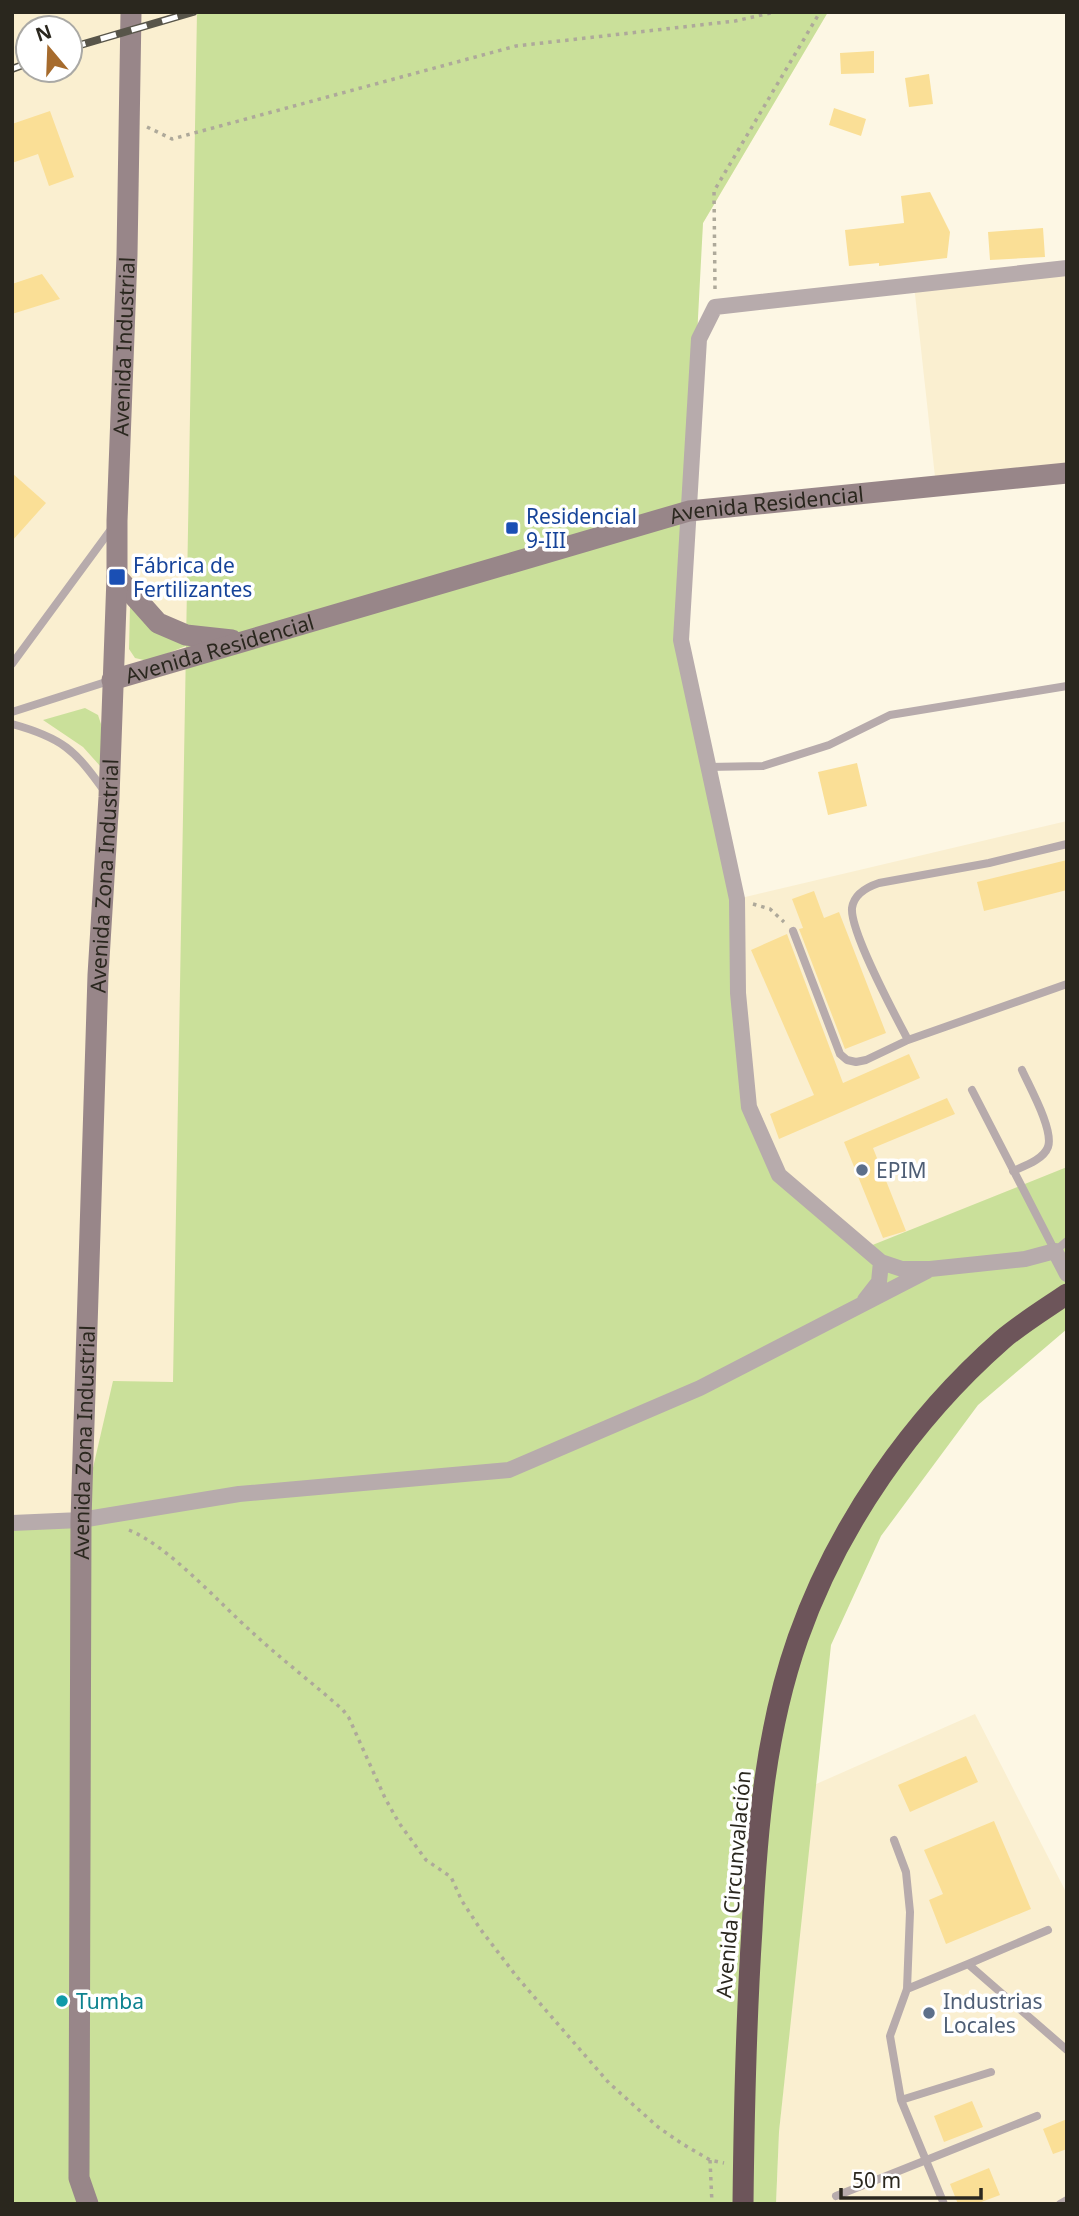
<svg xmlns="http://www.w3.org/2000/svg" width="1079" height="2216" viewBox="0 0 1079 2216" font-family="'Noto Sans',sans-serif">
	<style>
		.built { fill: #faefd0; fill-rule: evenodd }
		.green { fill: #cae09a }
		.building { fill: #fadf96 }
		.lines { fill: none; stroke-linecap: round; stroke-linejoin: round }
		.path { stroke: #aea99a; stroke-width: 3.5; stroke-dasharray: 3.5 5; stroke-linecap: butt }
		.lane { stroke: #b7abac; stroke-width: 8 }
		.street { stroke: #b7abac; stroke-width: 16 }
		.secondary { stroke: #988689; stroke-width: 21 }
		.highway { stroke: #6d555a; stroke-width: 21 }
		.rail-casing { stroke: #58554a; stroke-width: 8 }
		.rail { stroke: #fff; stroke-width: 5; stroke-dasharray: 16; stroke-linecap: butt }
		.transit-dot { fill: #1a4fb4; stroke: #fff; stroke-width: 2.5 }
		.service-dot { fill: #5c6f8a; stroke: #fff; stroke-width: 2.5 }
		.culture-dot { fill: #0f9aa8; stroke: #fff; stroke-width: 2.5 }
		.labels { text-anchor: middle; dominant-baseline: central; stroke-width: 7; stroke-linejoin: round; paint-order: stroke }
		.street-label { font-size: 21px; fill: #2a271e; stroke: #fff }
		.transit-label { font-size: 21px; fill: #164399; stroke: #fff; text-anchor: start }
		.service-label { font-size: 21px; fill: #4e5e75; stroke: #fff; text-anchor: start }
		.culture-label { font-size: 21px; fill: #0d838f; stroke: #fff; text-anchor: start }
	</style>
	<rect width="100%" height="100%" fill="#fdf7e4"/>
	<path class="built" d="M12,12H828L703,223L697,297L699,339L681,640L737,899L1067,821V1241L700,1388L12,1524ZM28,28H70V70H28Z
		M1067,268V473L936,486L914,285Z
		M975,1714L1067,1894V2204H776L779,2132L814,1785Z"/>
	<path class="green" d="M197,12H828L703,223L681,640L737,899L749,1107L779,1175L865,1248L1067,1167V1329L978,1405L881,1536L831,1645L779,2132L776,2204H12V1524L81,1520L113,1381L173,1382L186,646L148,661L135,658L129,649L130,606L186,645Z
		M85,708L98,715L101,724V767L83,747L43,720Z"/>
	<path class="building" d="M874,51V73L841,74L840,53Z
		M929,74L933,104L909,107L905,78Z
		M834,108L866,119L861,136L829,125Z
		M50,111L74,177L49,186L38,154L12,163V124Z
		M930,192L950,232L947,258L879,266V263L849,266L845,230L904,223L901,196Z
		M1043,228L1045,257L990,260L988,232Z
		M42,274L60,299L12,314V284Z
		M12,473L46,503L12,541Z
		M857,763L867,806L828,815L818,772Z
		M1067,860V890L984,911L977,882Z
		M814,891L824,918L839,912L886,1033L845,1049L799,929L803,928L792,899Z
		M787,934L843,1083L909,1054L920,1078L779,1139L770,1114L814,1095L751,950Z
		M947,1098L955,1114L873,1148L906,1231L883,1238L844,1142Z
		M966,1756L978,1782L910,1812L898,1785Z
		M994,1821L1031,1909L946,1944L929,1900L943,1894L924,1850Z
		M972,2101L983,2127L944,2142L934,2116Z
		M1067,2119V2149L1053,2154L1043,2129Z
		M989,2168L1000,2195L976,2204H958L950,2184Z"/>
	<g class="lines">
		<path class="path" d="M147,127L172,139L516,46L735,21L775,12
			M715,289L714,191L820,12
			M753,904L770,909L784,922
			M129,1530C170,1547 219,1603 253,1633C282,1660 314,1684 343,1710L349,1718L385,1798L399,1823L426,1860L451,1877L462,1901L481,1930L517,1977L609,2083L658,2127L681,2143L710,2160L724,2163
			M710,2160L712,2204"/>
		<path class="lane" d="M12,664L112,528
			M12,712L109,681
			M12,724C63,738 75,750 105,792
			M708,767L763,766L829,745L890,715L1067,686
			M793,931L840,1054L847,1060L856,1062L866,1060L908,1040L1067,984
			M908,1040C895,1015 850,932 852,908C854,894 867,887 879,883L989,863L1067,844
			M972,1090L1055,1251L1067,1241
			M1013,1171C1024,1166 1043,1160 1048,1147C1054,1130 1029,1086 1022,1070
			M894,1840L906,1872L910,1912L907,1989L890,2036L901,2100L944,2204
			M968,1964L1048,1930
			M907,1989L968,1964L1067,2050
			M901,2100L991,2072
			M836,2196L1037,2116
			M1060,2204L1067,2200"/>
		<path class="street" d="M1067,268L715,307L699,339L681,640L737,899L738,993L749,1107L779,1175L881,1262L902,1269H930L1025,1259L1055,1251L1067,1274
			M865,1300L879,1282L881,1262
			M12,1523L81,1520L239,1494L509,1470L700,1388L927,1271"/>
		<g class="secondary">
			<path d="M117,577L158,623L186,635L232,640"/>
			<path id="s1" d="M112,680L689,511L1067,473"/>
			<path id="s2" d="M88,2204L79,2178L81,1520L98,975L109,797L117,577V521L127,255L131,12"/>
		</g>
		<path class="highway" d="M743,2204C744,2112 746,2021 752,1929C757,1831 765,1732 798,1638C838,1525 912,1419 1002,1340C1022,1323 1045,1309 1067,1294"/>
		<g class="rail-casing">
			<path id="rail" d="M70,48L193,12
				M12,69L28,63"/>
		</g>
		<use href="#rail" class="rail"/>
	</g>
	<g class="transit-dot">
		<rect x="505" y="521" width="14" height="14" rx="3.5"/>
		<rect x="108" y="568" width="18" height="18" rx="3.5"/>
	</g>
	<g class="service-dot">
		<circle cx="862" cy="1170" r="7"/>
		<circle cx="929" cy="2013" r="7"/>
	</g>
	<circle class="culture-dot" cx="62" cy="2001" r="7"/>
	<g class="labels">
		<g class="street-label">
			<text stroke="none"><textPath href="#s2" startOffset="1860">Avenida Industrial</textPath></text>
			<text stroke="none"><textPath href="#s1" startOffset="679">Avenida Residencial</textPath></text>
			<text stroke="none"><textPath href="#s1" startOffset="112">Avenida Residencial</textPath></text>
			<text stroke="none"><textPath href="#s2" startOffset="1330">Avenida Zona Industrial</textPath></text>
			<text stroke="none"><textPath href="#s2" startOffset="763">Avenida Zona Industrial</textPath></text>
			<text transform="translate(733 1884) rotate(-85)">Avenida Circunvalación</text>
		</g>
		<g class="transit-label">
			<text x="526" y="516">Residencial<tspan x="526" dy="24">9-III</tspan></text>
			<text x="133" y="565">Fábrica de<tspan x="133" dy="24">Fertilizantes</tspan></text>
		</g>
		<g class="service-label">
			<text x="876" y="1170">EPIM</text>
			<text x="943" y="2001">Industrias<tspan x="943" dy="24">Locales</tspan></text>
		</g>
		<g class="culture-label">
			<text x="76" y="2001">Tumba</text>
		</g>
	</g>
	<rect width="1079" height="2216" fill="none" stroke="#2a271e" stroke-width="28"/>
	<g transform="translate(49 49) rotate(341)"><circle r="33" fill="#ffffff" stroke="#aaa9a5" stroke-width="2"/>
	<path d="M0-5L12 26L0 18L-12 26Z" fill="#a66b2d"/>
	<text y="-10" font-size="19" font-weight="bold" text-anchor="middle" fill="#2a271e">N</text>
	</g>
	<path d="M841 2188v10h140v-10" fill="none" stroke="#2a271e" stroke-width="3.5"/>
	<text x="852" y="2188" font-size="21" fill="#2a271e" stroke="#ffffff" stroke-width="5" paint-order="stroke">50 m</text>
</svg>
